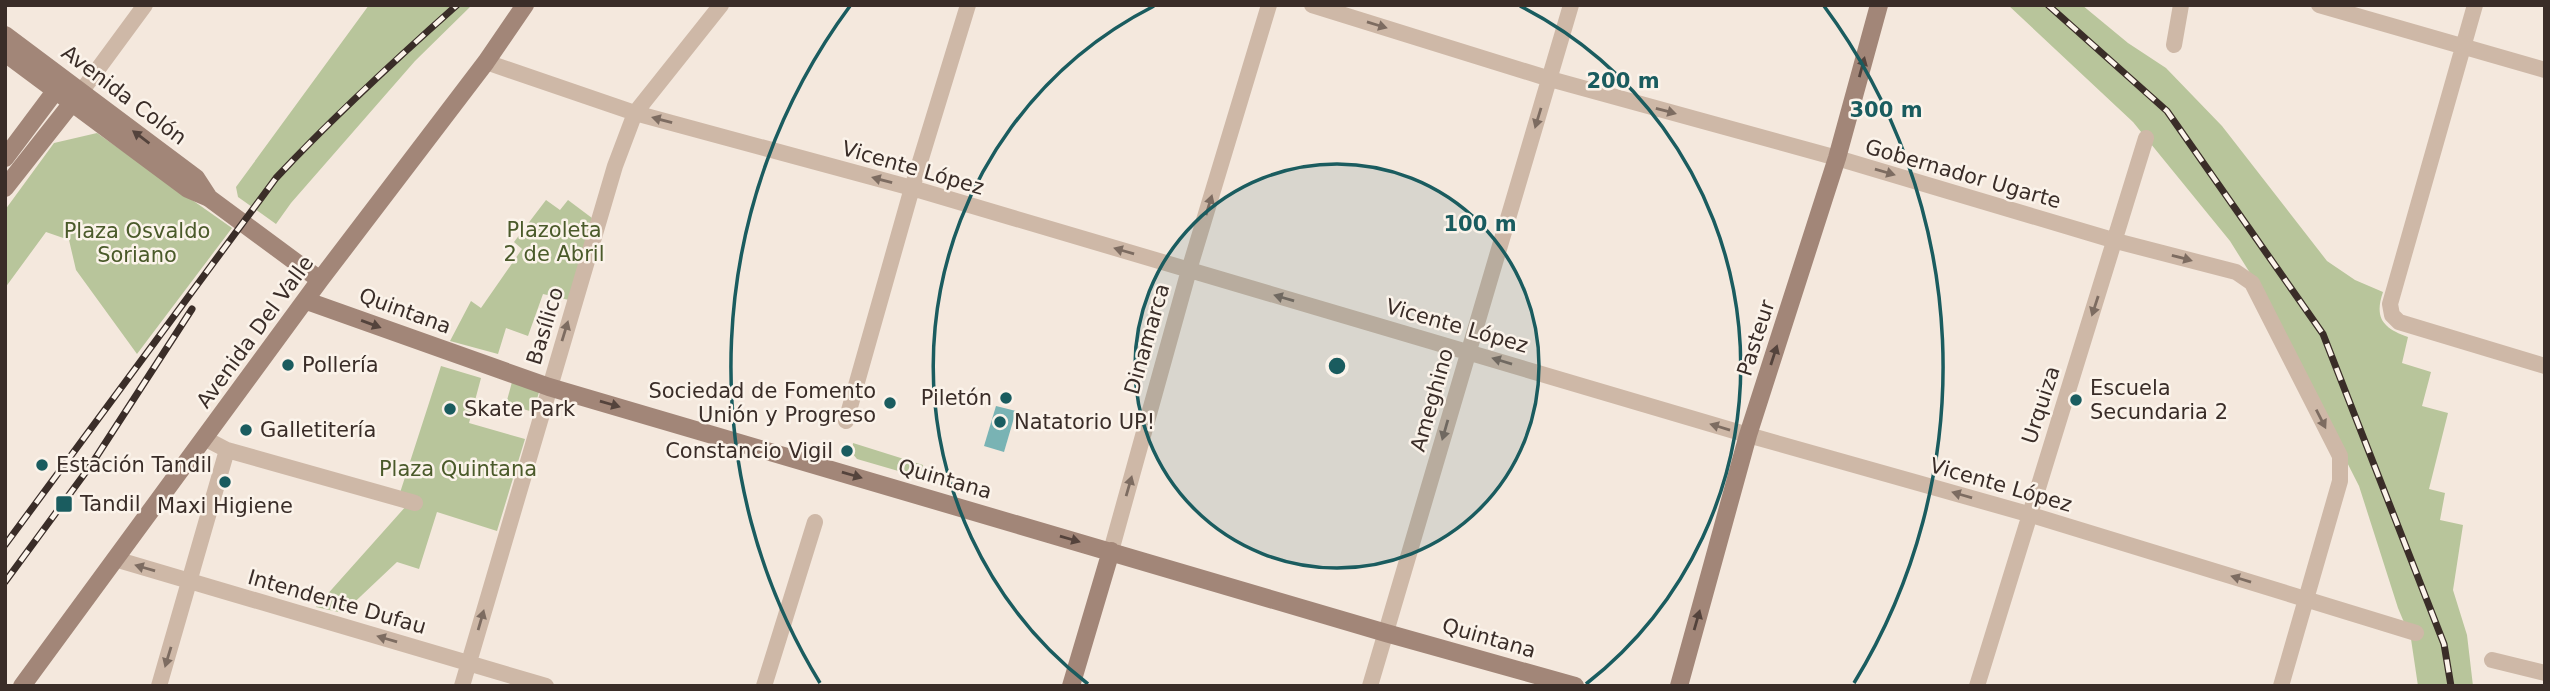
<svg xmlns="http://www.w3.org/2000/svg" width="2550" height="691" viewBox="0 0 2550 691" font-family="'DejaVu Sans',sans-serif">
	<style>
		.green { fill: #b8c59b }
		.water { fill: #79b3b4 }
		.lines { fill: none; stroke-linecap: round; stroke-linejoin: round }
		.street { stroke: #ceb8a7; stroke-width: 16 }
		.secondary { stroke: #a28678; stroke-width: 18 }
		.rail-casing { stroke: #3a2d28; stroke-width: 7 }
		.rail { stroke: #fbf3ea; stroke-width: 4.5; stroke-dasharray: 13; stroke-linecap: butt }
		.oneway { fill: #7d6c61 }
		.oneway2 { fill: #54433c }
		.ring { fill: none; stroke: #1a5c5f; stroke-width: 3.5 }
		.poi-dot { fill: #1a5c5f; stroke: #fbf3ea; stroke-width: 2.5 }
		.labels { text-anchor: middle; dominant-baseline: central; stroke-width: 5; stroke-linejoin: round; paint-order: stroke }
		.street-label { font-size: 21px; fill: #3a2d28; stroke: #fbf3ea }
		.park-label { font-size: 21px; fill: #4a5a2a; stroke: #fbf3ea }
		.poi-label { font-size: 21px; fill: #3a2d28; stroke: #fbf3ea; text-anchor: start }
		.centre { fill: #1a5c5f; stroke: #fbf3ea; stroke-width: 3.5 }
		.ring-label { font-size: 21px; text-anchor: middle; font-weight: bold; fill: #1a5c5f; stroke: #fbf3ea; stroke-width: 5; stroke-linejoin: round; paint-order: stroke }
	</style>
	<rect width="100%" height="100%" fill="#f4e8dd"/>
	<path class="green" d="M369,5H472L415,61L291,203L276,224L238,197L236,187Z
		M2008,5H2082L2128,43L2166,68L2222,126L2327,261L2355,280L2383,292C2374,318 2383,328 2408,337L2402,363L2431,372L2422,406L2448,413L2429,489L2445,493L2440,520L2463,525L2453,590L2467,635L2473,686H2418L2411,639L2398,608L2359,486L2255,281L2230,241L2133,122Z
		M97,133L232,228L137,354L76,270L69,240L46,232L5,288V210L54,143Z
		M546,200L560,210L568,200L592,218L569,300L543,294L528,336L506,328L498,354L450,341L471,301L481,308L522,249L514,242Z
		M441,366L481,378L469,423L525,439L497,531L437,512L419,569L397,562L343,613L316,607L407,505L397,502Z
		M512,382L540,389L533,412L506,404Z
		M853,443L923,465L919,477L857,459L852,453Z"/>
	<path class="water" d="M996,406L1016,411L1004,452L984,446Z"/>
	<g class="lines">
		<path class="street" d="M1312,5L1550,79L1837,158L2116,241L2236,272L2252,283L2340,456V481L2281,686
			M2319,5L2545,70
			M2475,5L2390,304L2392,315L2399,322L2545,366
			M2174,45L2181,5
			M486,62L635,113L912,188L1748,435L2028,514L2416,633
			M81,92L145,5
			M846,421L912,188L968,5
			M204,438L227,450L415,503
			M1111,551L1189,270L1269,5
			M115,559L546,686
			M2492,660L2545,673
			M159,686L227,450
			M462,686L615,166L635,113L721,5
			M764,686L815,522
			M1370,686L1571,5
			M1977,686L2146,138"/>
		<path class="secondary" d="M5,35L196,178L209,198
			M5,53L188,189L209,198L320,280
			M5,158L62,82
			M5,188L79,94
			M307,301L549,387L1386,633L1575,686
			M22,686L320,280L486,62L525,5
			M1071,686L1111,551
			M1679,686L1748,435L1837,158L1879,5"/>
		<g class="rail-casing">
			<path id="rail" d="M2048,5L2167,111L2323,334L2444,644L2451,686
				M5,545L276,178C333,117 394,61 457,5
				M5,582L91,465L192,309"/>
		</g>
		<use href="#rail" class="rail"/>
	</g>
	<defs><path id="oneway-solid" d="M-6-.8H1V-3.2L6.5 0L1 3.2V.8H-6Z" transform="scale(1.75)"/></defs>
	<g class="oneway">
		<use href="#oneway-solid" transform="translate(1377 25) rotate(17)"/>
		<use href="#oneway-solid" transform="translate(1666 111) rotate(15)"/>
		<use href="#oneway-solid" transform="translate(1538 118) rotate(107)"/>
		<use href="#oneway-solid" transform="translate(662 120) rotate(-165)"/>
		<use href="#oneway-solid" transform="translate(1885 172) rotate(16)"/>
		<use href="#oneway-solid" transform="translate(882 180) rotate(-165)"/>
		<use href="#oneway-solid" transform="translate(1209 205) rotate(-73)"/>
		<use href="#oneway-solid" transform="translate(1124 251) rotate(-164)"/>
		<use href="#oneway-solid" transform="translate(2182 258) rotate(15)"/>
		<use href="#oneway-solid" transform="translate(1284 298) rotate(-164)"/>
		<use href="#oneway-solid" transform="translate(2095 306) rotate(108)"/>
		<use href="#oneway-solid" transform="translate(565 331) rotate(-73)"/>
		<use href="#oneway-solid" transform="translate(1502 361) rotate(-163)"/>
		<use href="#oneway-solid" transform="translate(2321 419) rotate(63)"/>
		<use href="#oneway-solid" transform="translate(1720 427) rotate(-163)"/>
		<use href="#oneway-solid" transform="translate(1445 430) rotate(106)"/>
		<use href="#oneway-solid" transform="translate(1129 486) rotate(-74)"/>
		<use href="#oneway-solid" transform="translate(1962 495) rotate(-164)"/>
		<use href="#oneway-solid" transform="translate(145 568) rotate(-164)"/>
		<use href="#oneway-solid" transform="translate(2241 579) rotate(-163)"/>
		<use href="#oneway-solid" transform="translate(481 620) rotate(-74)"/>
		<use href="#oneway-solid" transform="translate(387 639) rotate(-164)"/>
		<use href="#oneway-solid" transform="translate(168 657) rotate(107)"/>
	</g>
	<g class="oneway2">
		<use href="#oneway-solid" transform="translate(1862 67) rotate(-75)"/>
		<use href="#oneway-solid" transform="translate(141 137) rotate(-143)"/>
		<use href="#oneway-solid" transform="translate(371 324) rotate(20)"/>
		<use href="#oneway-solid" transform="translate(1774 355) rotate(-72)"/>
		<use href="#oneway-solid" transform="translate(610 404) rotate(16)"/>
		<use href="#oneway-solid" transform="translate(852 475) rotate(16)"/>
		<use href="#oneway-solid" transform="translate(1070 539) rotate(16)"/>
		<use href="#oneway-solid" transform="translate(1697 620) rotate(-74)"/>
	</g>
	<circle cx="1337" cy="366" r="202" fill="#1a5c5f" fill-opacity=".12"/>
	<g class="ring">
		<circle cx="1337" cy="366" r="202"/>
		<path d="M1088 684A404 404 0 0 1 1154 6M1520 6A404 404 0 0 1 1586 684"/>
		<path d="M820 683A606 606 0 0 1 850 6M1824 6A606 606 0 0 1 1854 683"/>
	</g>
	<g class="poi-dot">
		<circle cx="288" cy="365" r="7"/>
		<circle cx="1006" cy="398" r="7"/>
		<circle cx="2076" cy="400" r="7"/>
		<circle cx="890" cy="403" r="7"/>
		<circle cx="450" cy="409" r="7"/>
		<circle cx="1000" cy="422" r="7"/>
		<circle cx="246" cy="430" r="7"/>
		<circle cx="847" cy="451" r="7"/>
		<circle cx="42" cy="465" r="7"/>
		<circle cx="225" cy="482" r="7"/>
		<rect x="55" y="495" width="18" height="18" rx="3.5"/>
	</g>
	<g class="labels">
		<g class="street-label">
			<text transform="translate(124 95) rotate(37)">Avenida Colón</text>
			<text transform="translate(913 168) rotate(16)">Vicente López</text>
			<text transform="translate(1963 174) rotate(16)">Gobernador Ugarte</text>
			<text transform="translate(405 311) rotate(20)">Quintana</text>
			<text transform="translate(545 326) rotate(-73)">Basílico</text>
			<text transform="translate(1457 326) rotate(16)">Vicente López</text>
			<text transform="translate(255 332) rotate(-54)">Avenida Del Valle</text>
			<text transform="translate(1756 338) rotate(-72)">Pasteur</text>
			<text transform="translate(1147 339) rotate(-74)">Dinamarca</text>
			<text transform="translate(1432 400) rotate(-74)">Ameghino</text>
			<text transform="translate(2041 405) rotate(-72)">Urquiza</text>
			<text transform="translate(945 479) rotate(16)">Quintana</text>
			<text transform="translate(2001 485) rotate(16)">Vicente López</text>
			<text transform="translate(337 602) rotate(16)">Intendente Dufau</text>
			<text transform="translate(1489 638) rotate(16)">Quintana</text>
		</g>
		<g class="park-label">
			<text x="554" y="230">Plazoleta<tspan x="554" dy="24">2 de Abril</tspan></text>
			<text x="137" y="231">Plaza Osvaldo<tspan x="137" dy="24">Soriano</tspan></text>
			<text x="458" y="469">Plaza Quintana</text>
		</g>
		<g class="poi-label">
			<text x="302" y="365">Pollería</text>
			<text x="2090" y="388">Escuela<tspan x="2090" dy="24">Secundaria 2</tspan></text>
			<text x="876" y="391" text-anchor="end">Sociedad de Fomento<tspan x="876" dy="24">Unión y Progreso</tspan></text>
			<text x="992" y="398" text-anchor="end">Piletón</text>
			<text x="464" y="409">Skate Park</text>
			<text x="1014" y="422">Natatorio UP!</text>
			<text x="260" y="430">Galletitería</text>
			<text x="833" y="451" text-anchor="end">Constancio Vigil</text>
			<text x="56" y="465">Estación Tandil</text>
			<text x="80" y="504">Tandil</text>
			<text x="225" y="506" text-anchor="middle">Maxi Higiene</text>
		</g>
	</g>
	<circle cx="1337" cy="366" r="10" class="centre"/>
	<g class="ring-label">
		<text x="1623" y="88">200 m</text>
		<text x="1886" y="117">300 m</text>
		<text x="1480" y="231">100 m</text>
	</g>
	<rect width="2550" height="691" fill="none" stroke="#3a2d28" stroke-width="14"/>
</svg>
